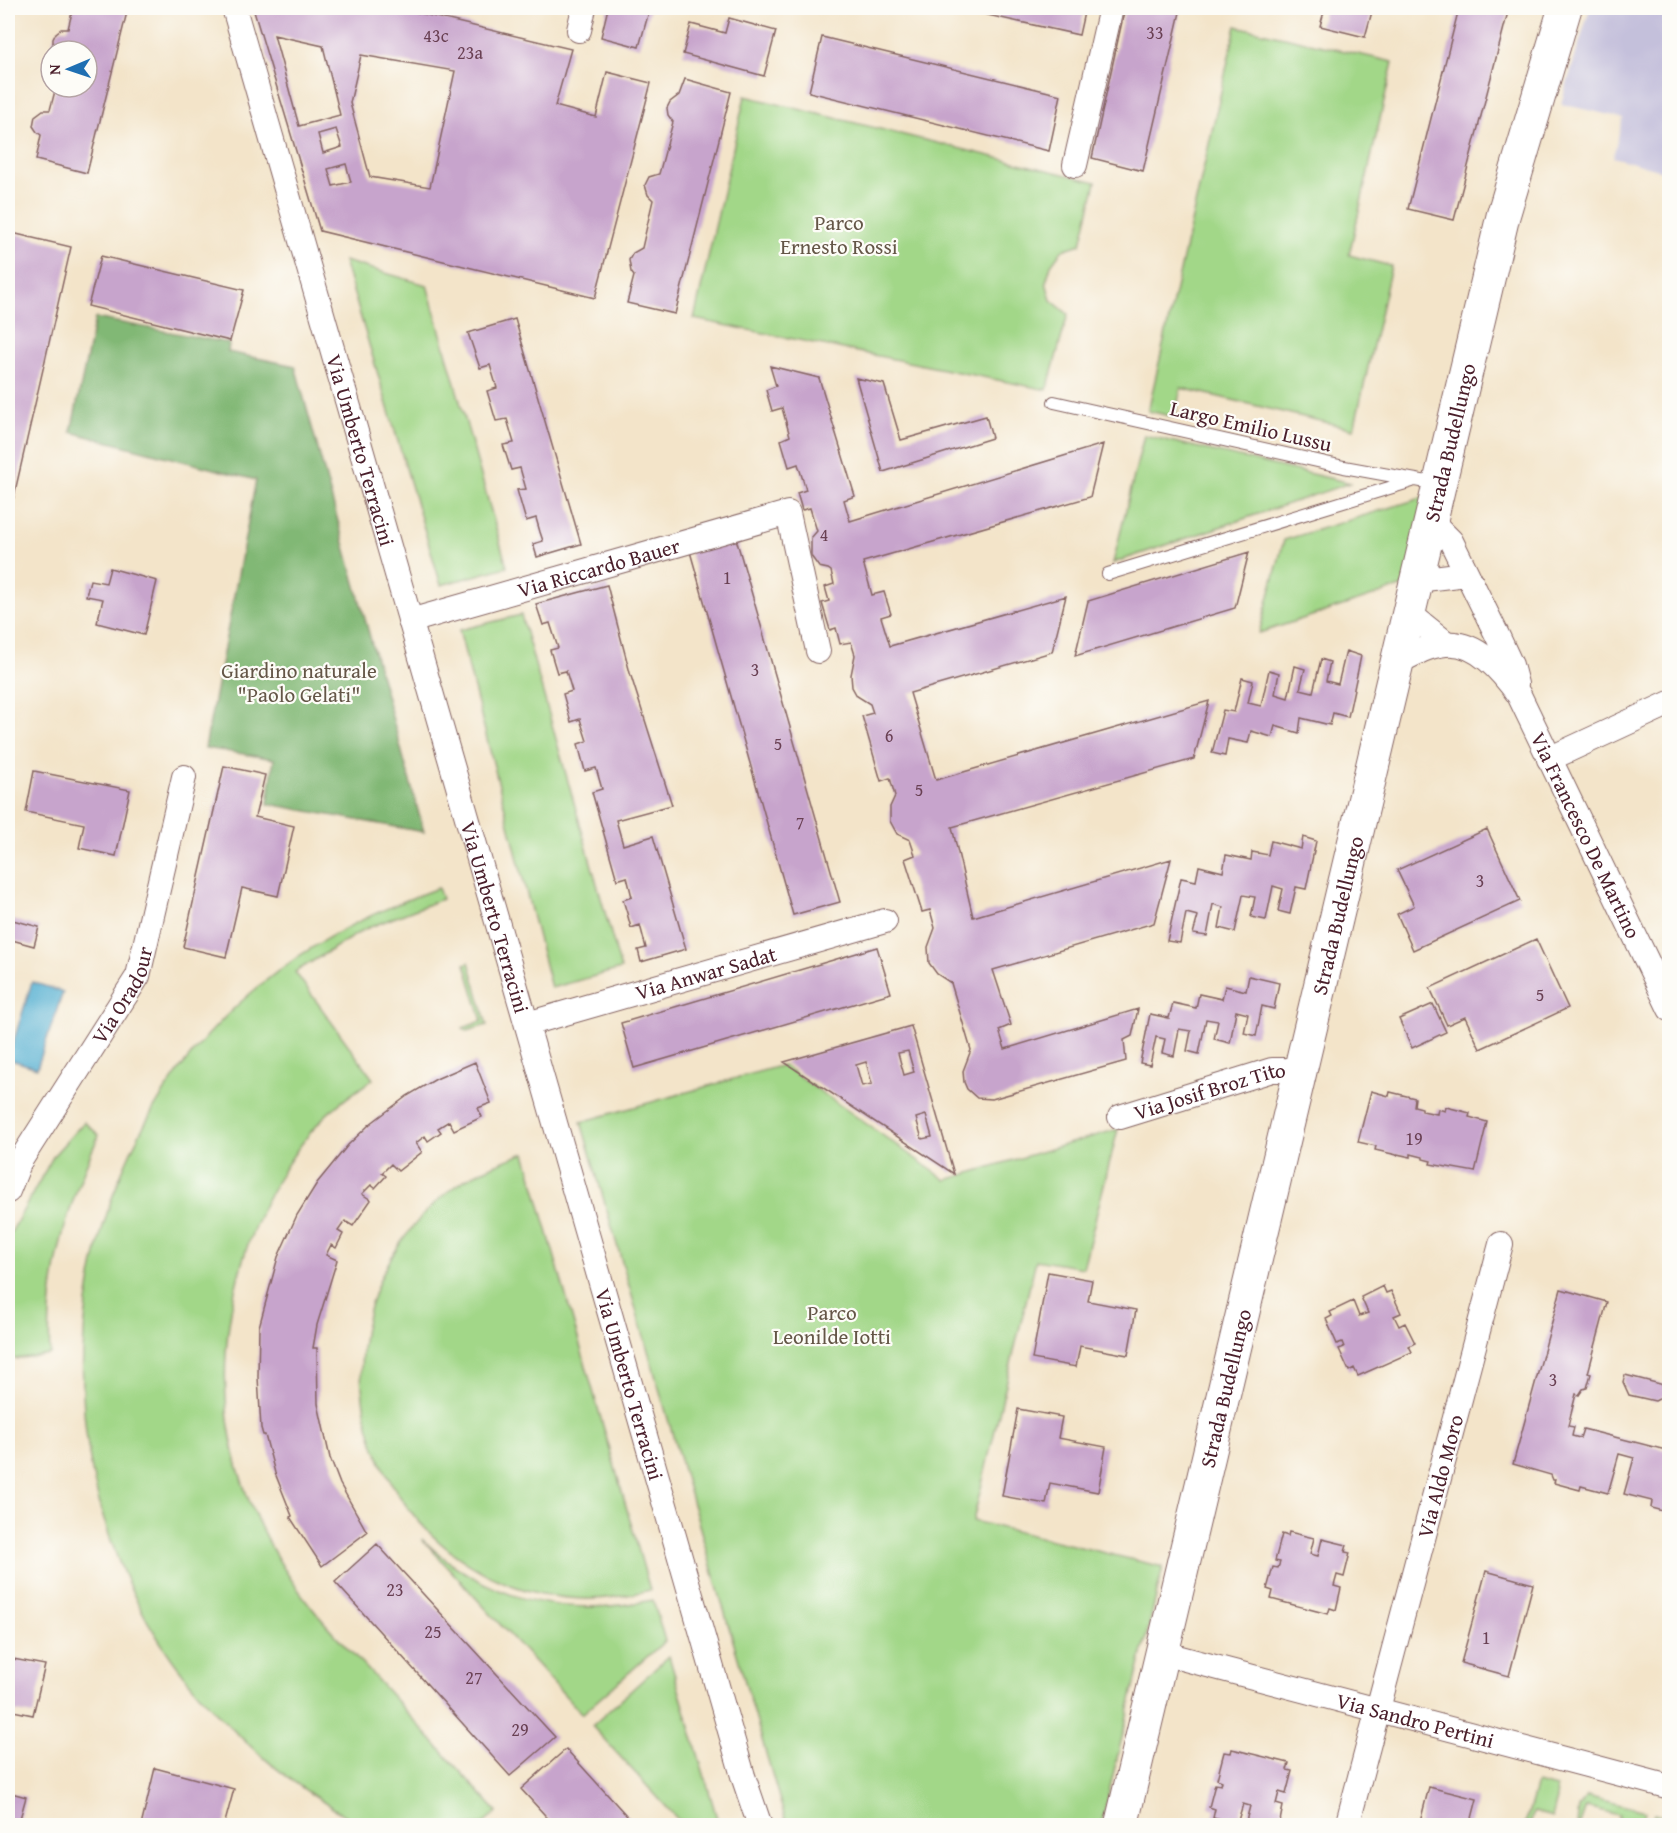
<svg xmlns="http://www.w3.org/2000/svg" width="1677" height="1833" viewBox="0 0 1677 1833" font-family="'Gentium Book Plus',serif">
	<style>
		.industrial { fill: #c4c0db }
		.green { fill: #a2d788; stroke: #767b5a; stroke-width: 1.5 }
		.forest { fill: #81b874; stroke: #666c50; stroke-width: 1.5 }
		.water { fill: #53afd1; stroke: #4e677e; stroke-width: 1.5 }
		.building { fill: #c7a4cc; fill-rule: evenodd }
		.lines { fill: none; stroke-linecap: round; stroke-linejoin: round }
		.lane-casing { stroke: #856462; stroke-width: 14 }
		.street-casing { stroke: #856462; stroke-width: 26 }
		.secondary-casing { stroke: #856462; stroke-width: 35 }
		.lane { stroke: #fff; stroke-width: 12 }
		.street { stroke: #fff; stroke-width: 24 }
		.secondary { stroke: #fff; stroke-width: 33 }
		.labels { text-anchor: middle; dominant-baseline: central; stroke-width: 4.5; stroke-linejoin: round; paint-order: stroke }
		.number-label { font-size: 18px; fill: #694053 }
		.park-label { font-size: 21px; fill: #645647; stroke: #fdfcf7 }
		.street-label { font-size: 21px; fill: #4a1f2b; stroke: #fdfcf7 }
	</style>
	<rect width="100%" height="100%" fill="#fdfcf7"/>
	<filter id="ink" filterUnits="userSpaceOnUse"><feTurbulence type="fractalNoise" baseFrequency=".0167" numOctaves="2"/><feDisplacementMap in="SourceGraphic" scale="12" xChannelSelector="R" yChannelSelector="G"/><feConvolveMatrix kernelMatrix="1 2 1 2 8 2 1 2 1" color-interpolation-filters="sRGB"/></filter>
	<filter id="wash" filterUnits="userSpaceOnUse"><feTurbulence type="fractalNoise" baseFrequency=".008" numOctaves="4" result="noise"/><feDisplacementMap in="SourceGraphic" scale="24" xChannelSelector="R" yChannelSelector="G"/><feGaussianBlur stdDeviation="1.35" result="paint"/><feColorMatrix in="noise" values="0 0 0 0 0 0 0 0 0 0 0 0 0 0 0 0 0 1.4 0 .05"/><feComposite in="paint" operator="in"/></filter>
	<g filter="url(#wash)">
		<rect width="100%" height="100%" fill="#f3e4c9"/>
		<path class="industrial" d="M1590,8H1669V173L1613,157L1623,118L1561,104Z"/>
		<path class="green" d="M1236,26L1393,62L1349,255L1391,266L1354,429L1181,388L1175,417L1148,411Z
			M745,96L1096,182L1081,244L1062,250L1051,265L1046,282L1051,300L1068,314L1047,390L694,319Z
			M344,261L427,285L507,567L441,585Z
			M1144,435L1350,483L1113,563Z
			M1428,496L1413,583L1259,633L1284,540Z
			M521,615L621,969L551,988L459,630Z
			M438,888L442,899L365,929L295,972L373,1079C356,1091 338,1103 323,1118C286,1158 257,1211 242,1263C206,1390 228,1499 309,1604C328,1629 351,1651 372,1674C414,1720 455,1766 497,1812L482,1825C453,1826 424,1826 395,1826C385,1826 371,1828 362,1825C351,1821 338,1811 328,1805C280,1775 239,1739 202,1697C34,1507 45,1198 224,1018C288,954 354,919 438,888Z
			M469,962L487,1025L467,1031L463,1028L482,1021L465,964Z
			M783,1065L946,1180L1118,1129L1083,1268L1036,1260L973,1521L1163,1567L1101,1825H787L581,1122Z
			M84,1122L99,1135C68,1204 45,1277 50,1354L8,1360V1238L54,1155Z
			M525,1153L650,1590C630,1595 609,1599 588,1599C429,1597 320,1437 376,1289C393,1246 424,1207 463,1181C482,1169 503,1161 525,1153Z
			M422,1539C488,1602 565,1618 653,1600L665,1641L582,1714Z
			M669,1656L719,1825H683L592,1726Z
			M1537,1783L1556,1788L1557,1799L1552,1817L1534,1812L1530,1825H1525Z
			M1586,1796L1645,1811L1641,1825H1617L1619,1815L1586,1807L1580,1824H1577L1579,1808Z
			M1654,1814L1669,1818V1825H1651Z"/>
		<path class="forest" d="M95,318L229,343L228,352L295,366L424,832L268,804L274,759L205,748L256,480L71,432Z"/>
		<path class="water" d="M32,982L63,992L37,1068L8,1059Z"/>
		<g id="blocks">
			<path class="building" d="M73,8H128L87,173L36,160L41,135L37,132L33,126L35,116L43,110H50L56,87H87V51H55L53,46V39L56,33L61,29H68Z
				M253,8H398L571,49L555,106L596,117L607,72L651,83L595,298L320,231ZM274,35L323,46L340,115L299,126ZM361,55L455,71L430,187L370,177L350,103ZM336,129L342,147L323,153L318,134ZM346,164L351,182L333,186L328,169Z
				M608,8H650L639,47L601,37Z
				M956,8H1085L1079,35Z
				M1125,8H1181L1143,171L1092,158Z
				M1325,8H1373L1365,37L1320,26Z
				M1459,8H1509L1454,220L1408,209Z
				M729,18L776,31L764,76L683,54L691,24L725,33Z
				M822,37L1061,95L1049,151L809,92Z
				M685,79L731,92L675,314L627,303L634,276L631,272L629,260L633,253L642,248L653,200L648,195L645,185L649,177L659,174L673,122L668,115L667,108L670,102L679,95Z
				M8,232L71,247L8,522Z
				M101,256L244,290L230,341L88,306Z
				M515,319L581,544L537,557L533,544L543,541L540,532L536,518L526,521L517,490L526,489L520,468L511,470L503,445L514,443L507,419L496,421L487,391L497,388L490,365L480,368L468,333Z
				M770,366L819,378L855,496L844,500L850,521L1103,444L1090,497L863,562L872,595L884,592L891,614L881,617L890,646L1066,596L1052,652L910,693L936,780L1209,701L1194,759L952,827L973,917L1171,859L1154,923L993,970L1011,1025L999,1030L1005,1049L1138,1009L1132,1036L1124,1040L1126,1061L992,1099L977,1098L967,1089L964,1082L963,1071L971,1050L951,983L937,974L929,963L928,947L935,928L930,910L922,912L905,859L915,855L910,840L897,834L890,821V807L895,796L890,778L881,781L862,716L873,713L870,704L857,696L852,687L851,675L855,655L851,642L840,644L836,628L830,630L822,603L829,601L825,587L834,584L831,571L828,569L819,567L811,556V538L817,531L810,508L802,510L797,493L806,490L798,464L789,467L781,440L790,436L782,408L772,411L766,390L776,386Z
				M856,378L884,384L901,440L986,416L992,438L883,472Z
				M735,535L840,902L793,915L689,548Z
				M1249,552L1235,608L1075,656L1088,601Z
				M110,568L157,581L144,635L97,623L103,599L86,596L90,580L106,583Z
				M607,585L630,673L672,805L616,820L623,845L653,836L686,949L641,962L638,950L646,948L640,925L631,928L627,913L623,900L632,897L627,877L617,880L592,792L602,789L596,768L585,771L578,744L587,741L580,719L571,722L563,694L572,691L566,671L557,673L550,650L558,648L550,623L543,625L536,604Z
				M1346,651L1361,656L1348,717L1333,713L1330,725L1301,718L1299,733L1275,726L1272,737L1251,731L1248,743L1228,739L1225,756L1212,753L1223,710L1234,712L1242,678L1253,681L1248,703L1261,706L1269,670L1279,673L1275,694L1288,698L1295,666L1305,669L1300,689L1313,692L1321,659L1330,662L1326,681L1338,684Z
				M224,766L265,775L255,817L294,826L278,896L242,888L226,957L183,947Z
				M34,771L130,790L116,856L79,848L84,824L26,812Z
				M1487,829L1520,901L1413,950L1397,914L1414,906L1397,870Z
				M1303,837L1316,841L1306,889L1296,887L1290,914L1278,911L1283,889L1273,886L1266,920L1251,917L1255,897L1243,895L1235,932L1219,928L1223,907L1213,904L1207,936L1193,934L1198,916L1186,913L1180,943L1167,941L1181,878L1196,881L1199,866L1223,872L1226,855L1251,860L1252,852L1268,855L1271,841L1301,849Z
				M9,919L39,927L34,946L8,939Z
				M1536,939L1568,1008L1480,1049L1465,1017L1447,1025L1430,988Z
				M877,947L891,993L634,1068L621,1023Z
				M1249,976L1279,983L1274,1009L1262,1006L1256,1036L1244,1033L1248,1014L1236,1011L1230,1043L1214,1039L1218,1021L1206,1019L1199,1054L1187,1051L1191,1031L1179,1029L1174,1056L1162,1053L1165,1039L1156,1037L1150,1065L1140,1063L1150,1014L1169,1018L1173,1003L1196,1008L1199,994L1222,999L1225,986L1246,991Z
				M1433,1004L1446,1032L1412,1048L1399,1019Z
				M911,1026L954,1174L784,1062ZM908,1051L914,1072L904,1075L898,1053ZM866,1062L872,1084L862,1086L856,1065ZM926,1115L932,1137L922,1139L916,1118Z
				M475,1062L491,1103L478,1108L482,1117L454,1130L449,1121L438,1128L441,1132L428,1141L425,1136L416,1143L422,1152L398,1171L391,1164L382,1173L386,1176L375,1188L371,1185L362,1194L371,1200L353,1226L345,1221L338,1231L343,1234L336,1248L331,1245L326,1255L337,1260L317,1325L313,1348H317L318,1404L330,1458L340,1484L367,1532L322,1566L290,1517L292,1516L275,1473L265,1435H263L261,1428L258,1377L259,1327L278,1257L297,1215L317,1183L348,1145L370,1124L407,1096L436,1079Z
				M1371,1091L1389,1096L1390,1092L1415,1098L1414,1106L1422,1108V1111L1437,1114L1438,1109L1445,1111L1446,1107L1470,1113L1469,1117L1487,1122L1475,1172L1430,1164L1431,1161L1423,1159V1157L1411,1154V1157L1397,1154V1155L1375,1150L1376,1146L1358,1142Z
				M1048,1272L1092,1280L1088,1301L1136,1310L1128,1355L1080,1346L1076,1367L1032,1359Z
				M1383,1286L1386,1293L1391,1291L1401,1313L1394,1316L1399,1326L1405,1323L1415,1343L1409,1346L1412,1352L1358,1376L1354,1368L1349,1371L1339,1349L1344,1347L1342,1342L1337,1344L1326,1319L1332,1316L1330,1312L1353,1301L1359,1316L1368,1313L1361,1297Z
				M1561,1289L1607,1302L1588,1373L1591,1374L1587,1388L1583,1389L1579,1395L1576,1394L1568,1426L1574,1427L1572,1436L1580,1438L1583,1429L1670,1451V1513L1651,1508L1652,1501L1624,1494L1634,1458L1619,1454L1608,1493L1581,1486L1580,1490L1554,1483L1555,1480H1553L1551,1475L1513,1464Z
				M1625,1375L1668,1386L1665,1396L1655,1401L1629,1395L1623,1382Z
				M1018,1409L1062,1417L1058,1438L1106,1447L1098,1492L1050,1483L1046,1504L1002,1496Z
				M1289,1532L1314,1538L1310,1554L1318,1556L1322,1539L1347,1545L1345,1552L1350,1553L1344,1577L1337,1575L1334,1586L1341,1588L1336,1610L1330,1608L1328,1614L1271,1599L1273,1591L1267,1589L1273,1567L1278,1568L1280,1562L1275,1561L1282,1534L1288,1536Z
				M377,1544L555,1737L510,1776L335,1582Z
				M1486,1571L1533,1584L1509,1676L1461,1663Z
				M8,1658L45,1665L33,1715L8,1710Z
				M566,1749L636,1826H555L521,1789Z
				M1232,1749L1289,1763L1287,1770L1292,1771L1286,1794L1279,1792L1276,1804L1283,1806L1279,1826L1245,1825L1250,1806L1243,1804L1237,1824L1213,1818L1215,1809L1209,1807L1215,1784L1221,1785L1222,1781L1217,1779L1224,1752L1231,1753Z
				M155,1768L234,1789L224,1826H141Z
				M1429,1787L1477,1799L1470,1826H1419Z
				M8,1792L26,1797L18,1826L8,1823Z"/>
		</g>
	</g>
	<g filter="url(#ink)">
		<use href="#blocks" fill-opacity="0" stroke="#856462" stroke-width="1.5"/>
		<g class="lines">
			<g class="lane-casing">
				<path id="lane" d="M1054,402L1344,467L1438,484
					M1108,574L1412,481"/>
			</g>
			<g class="street-casing">
				<g id="street">
					<path id="s1" d="M234,8L743,1776L760,1826"/>
					<path d="M579,30L584,8"/>
					<path d="M1075,165L1111,8"/>
					<path d="M1432,522L1451,541L1498,637L1511,665L1516,684"/>
					<path d="M1417,580L1466,574"/>
					<path d="M1410,614L1446,643"/>
					<path id="s2" d="M410,621L788,513L818,651"/>
					<path id="s3" d="M1398,662C1413,655 1429,645 1446,644C1477,641 1502,672 1519,695L1670,1009"/>
					<path d="M1549,759L1670,703"/>
					<path id="s4" d="M527,1024L885,921"/>
					<path id="s5" d="M1120,1117L1272,1070H1283L1300,1074"/>
					<path id="s6" d="M8,1191L20,1161L138,976L184,777"/>
					<path id="s7" d="M1162,1653L1670,1787"/>
					<path id="s8" d="M1347,1826L1501,1244"/>
				</g>
			</g>
			<g class="secondary-casing">
				<g id="secondary">
					<path id="s9" d="M1121,1826L1503,216L1565,8"/>
				</g>
			</g>
			<use href="#lane" class="lane"/>
			<use href="#street" class="street"/>
			<use href="#secondary" class="secondary"/>
		</g>
	</g>
	<g class="labels">
		<g class="number-label">
			<text x="1155" y="32">33</text>
			<text x="436" y="35">43c</text>
			<text x="470" y="52">23a</text>
			<text x="824" y="534">4</text>
			<text x="727" y="577">1</text>
			<text x="755" y="669">3</text>
			<text x="889" y="735">6</text>
			<text x="778" y="743">5</text>
			<text x="919" y="789">5</text>
			<text x="800" y="822">7</text>
			<text x="1480" y="880">3</text>
			<text x="1540" y="994">5</text>
			<text x="1414" y="1138">19</text>
			<text x="1553" y="1379">3</text>
			<text x="395" y="1589">23</text>
			<text x="433" y="1631">25</text>
			<text x="1486" y="1637">1</text>
			<text x="474" y="1677">27</text>
			<text x="520" y="1729">29</text>
		</g>
		<g class="park-label">
			<text x="839" y="222">Parco<tspan x="839" dy="24">Ernesto Rossi</tspan></text>
			<text x="299" y="670">Giardino naturale<tspan x="299" dy="24">"Paolo Gelati"</tspan></text>
			<text x="832" y="1312">Parco<tspan x="832" dy="24">Leonilde Iotti</tspan></text>
		</g>
		<g class="street-label">
			<text transform="translate(1251 426) rotate(13)">Largo Emilio Lussu</text>
			<text stroke="none"><textPath href="#s9" startOffset="1422">Strada Budellungo</textPath></text>
			<text stroke="none"><textPath href="#s1" startOffset="460">Via Umberto Terracini</textPath></text>
			<text stroke="none"><textPath href="#s2" startOffset="196">Via Riccardo Bauer</textPath></text>
			<text stroke="none"><textPath href="#s3" startOffset="300">Via Francesco De Martino</textPath></text>
			<text stroke="none"><textPath href="#s9" startOffset="936">Strada Budellungo</textPath></text>
			<text stroke="none"><textPath href="#s1" startOffset="946">Via Umberto Terracini</textPath></text>
			<text stroke="none"><textPath href="#s4" startOffset="186">Via Anwar Sadat</textPath></text>
			<text stroke="none"><textPath href="#s6" startOffset="228">Via Oradour</textPath></text>
			<text stroke="none"><textPath href="#s5" startOffset="94">Via Josif Broz Tito</textPath></text>
			<text stroke="none"><textPath href="#s1" startOffset="1432">Via Umberto Terracini</textPath></text>
			<text stroke="none"><textPath href="#s9" startOffset="450">Strada Budellungo</textPath></text>
			<text stroke="none"><textPath href="#s8" startOffset="362">Via Aldo Moro</textPath></text>
			<text stroke="none"><textPath href="#s7" startOffset="262">Via Sandro Pertini</textPath></text>
		</g>
	</g>
	<rect width="1677" height="1833" fill="none" stroke="#fdfcf7" stroke-width="30"/>
	<g transform="translate(69 69) rotate(268)"><circle r="28" fill="#fdfcf7" stroke="#b5a4a5" stroke-width="1.5"/>
	<path d="M0-4.5L10 22L0 15L-10 22Z" fill="#1f6fb2"/>
	<text y="-9" font-size="16" font-weight="bold" text-anchor="middle" fill="#4a1f2b">N</text>
	</g>
</svg>
